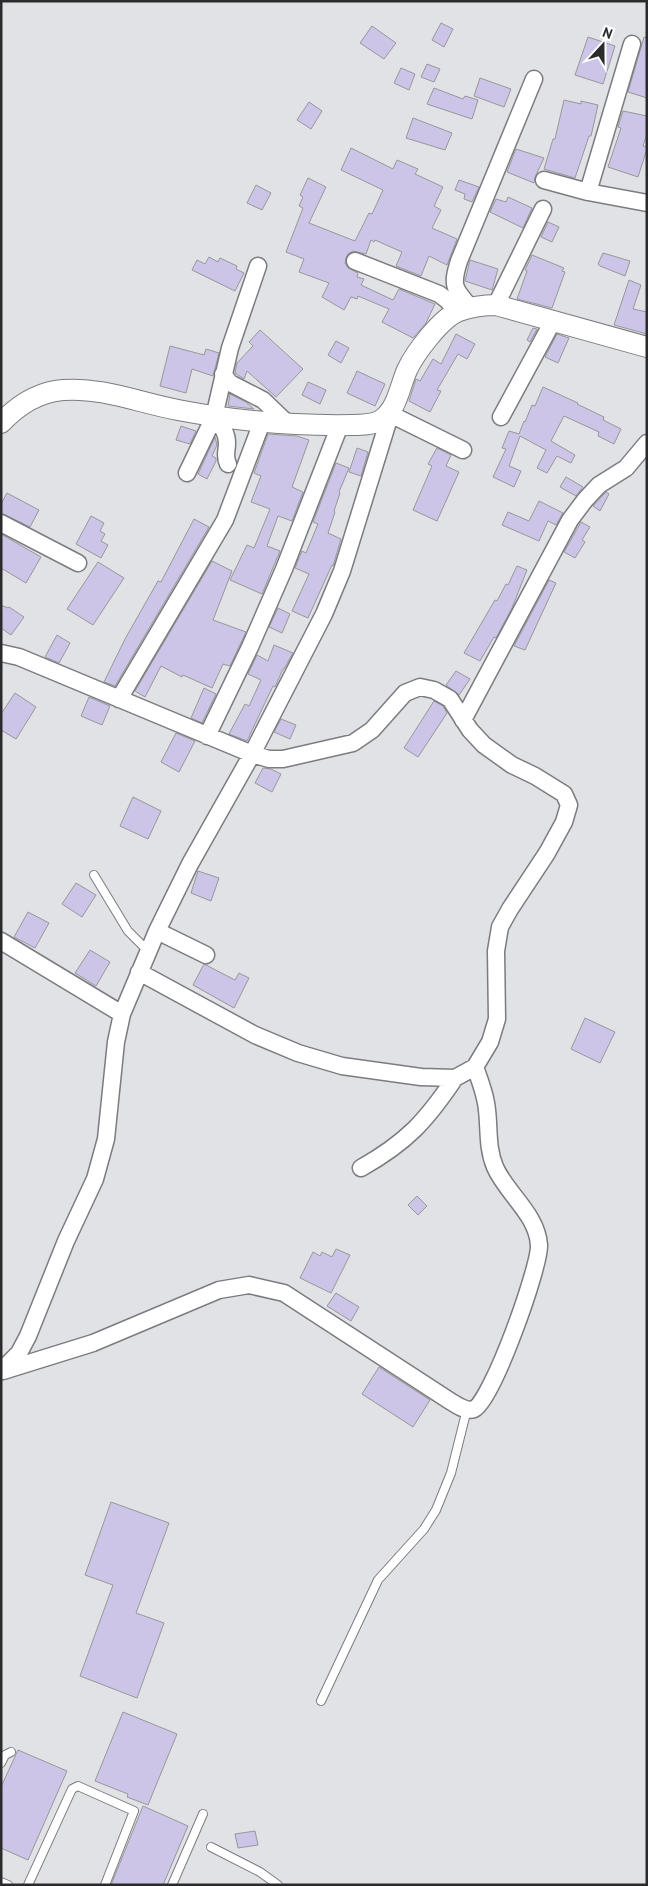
<svg xmlns="http://www.w3.org/2000/svg" width="648" height="1886" viewBox="0 0 648 1886" font-family="'PT Sans',sans-serif">
	<style>
		.building { fill: #ccc5e8; stroke: #98979a }
		.lines { fill: none; stroke-linecap: round; stroke-linejoin: round }
		.service-casing { stroke: #7b7c7f; stroke-width: 10 }
		.minor-casing { stroke: #7b7c7f; stroke-width: 19 }
		.tertiary-casing { stroke: #7b7c7f; stroke-width: 22 }
		.service { stroke: #fff; stroke-width: 8 }
		.minor { stroke: #fff; stroke-width: 16 }
		.tertiary { stroke: #fff; stroke-width: 20 }
	</style>
	<rect width="100%" height="100%" fill="#e0e2e5"/>
	<path class="building" d="M441,23L453,29L444,47L432,40Z
		M372,26L396,43L384,59L360,43Z
		M588,37L615,46L603,84L575,75Z
		M644,37L647,38V98L628,92Z
		M427,64L440,69L434,82L421,77Z
		M401,68L415,74L409,90L394,83Z
		M480,78L511,89L504,107L474,96Z
		M434,88L463,99L465,96L478,100L472,119L427,104Z
		M564,100L581,104V101L598,105L591,136H589L575,178L544,169L553,139H555Z
		M309,102L322,111L311,129L297,120Z
		M623,111L647,116V134L643,146L647,147V149L638,177L608,167L621,128L618,127Z
		M413,118L452,133L445,150L406,138Z
		M351,148L393,169L397,160L418,169L415,174L443,187L434,206L441,210L432,228L457,239L447,265L429,256L421,276L396,266L402,252L375,240L374,242L371,240L366,254L353,251L348,254L346,258L345,263L348,268L358,273L357,277L364,279L361,285L393,300L399,289L435,304L426,323L413,338L382,322L389,309L358,296L357,299L351,297L344,310L322,297L329,283L299,272L304,259L286,252L303,208L299,206L303,197L300,195L308,178L326,187L309,223L355,241L369,213L372,214L383,190L341,170Z
		M516,149L544,158L535,177L534,183L507,172Z
		M459,180L479,187L472,202L464,199L465,194L455,190Z
		M256,185L271,193L262,210L247,203Z
		M508,197L532,208L523,228L490,212L496,199L506,202Z
		M548,222L559,227L552,242L541,237Z
		M603,253L630,261L625,276L600,266L598,264Z
		M532,255L564,268L562,271L565,272L552,308L517,299L527,271L525,270Z
		M209,257L218,262L220,258L237,266L236,269L244,273L235,291L192,270L197,260L205,264Z
		M470,260L498,269L492,290L465,281Z
		M629,280L641,285L633,309L647,312V334L614,325Z
		M533,328L537,329L530,342L527,340Z
		M260,330L303,369L276,397L247,371L244,379L235,373L237,363L253,346L249,342Z
		M456,334L475,344L467,359L458,354L437,390L441,391L430,412L409,401L416,379L420,381L433,359L441,364Z
		M557,334L569,338L558,363L545,357Z
		M336,341L349,348L341,363L328,355Z
		M170,346L204,355L206,349L219,353L213,376L192,369L186,393L160,386Z
		M357,371L385,384L375,406L347,393Z
		M308,382L326,390L320,404L302,395Z
		M543,387L578,403L577,404L604,417L603,420L621,429L614,444L598,436L599,432L564,416L551,441L575,455L571,463L557,456L547,473L537,468L546,450L520,436L509,466L521,471L514,487L493,477L506,449L502,448L509,431L519,434L524,421L525,422L532,405L535,406Z
		M230,394L246,402L254,409L228,406Z
		M181,426L196,431L190,444L176,440Z
		M268,434L297,436L309,440L292,487L303,492L292,521L278,516L267,546L280,551L262,594L230,580L247,545L254,548L270,509L251,502L261,476L254,473Z
		M215,437L217,445L212,456L216,458V461L207,479L198,474Z
		M357,448L368,452L361,476L349,472Z
		M437,448L451,455L446,466L459,472L437,521L413,510L432,466L428,464Z
		M336,463L349,468L339,492L340,493L334,511L335,512L328,533L341,539L333,566L332,565L308,618L292,611L309,574L295,568L302,551L306,553L318,524L313,522Z
		M566,477L583,487L576,496L560,487Z
		M606,492L609,494L600,511L593,506Z
		M7,493L39,510L30,527L1,513V504Z
		M539,501L563,513L556,525L548,521L539,541L502,525L508,512L529,521Z
		M91,516L104,523L100,531L105,534L101,541L108,545L101,558L76,544Z
		M194,519L209,527L115,686L104,682L125,639L158,581L161,582Z
		M581,522L590,527L582,540L585,542L575,558L564,552Z
		M1,534L41,557L26,583L1,568Z
		M212,561L232,571L213,620L246,632L230,666L223,664L212,688L183,675L182,677L161,666L145,697L135,691Z
		M98,562L124,578L93,625L67,609Z
		M517,566L527,570L512,608L496,638L494,637L480,661L464,653L495,600L497,601L506,584L508,585Z
		M549,580L556,583L525,650L514,646Z
		M1,605L8,608L9,607L24,617L11,635L1,628Z
		M278,608L290,614L282,633L269,627Z
		M57,635L70,643L59,663L45,657Z
		M274,645L293,653L284,669H283L275,687L273,686L247,741L229,734L245,704L249,706L261,680L248,674L257,655L268,661Z
		M456,671L470,679L459,695L446,685Z
		M204,688L216,694L202,723L191,718Z
		M15,693L36,707L16,739L1,730V714Z
		M89,697L110,706L102,725L81,716Z
		M434,701L443,706L447,713L418,757L404,748Z
		M281,719L296,725L290,739L274,732Z
		M176,733L195,741L179,772L161,762Z
		M263,768L271,769L281,774L272,792L255,783Z
		M133,797L161,811L148,839L120,826Z
		M198,871L219,878L211,901L191,893Z
		M76,883L96,895L82,917L62,904Z
		M28,912L49,923L35,948L14,937Z
		M90,950L110,962L96,986L75,973Z
		M204,964L235,980L239,973L249,978L234,1008L193,985Z
		M585,1018L615,1032L600,1063L571,1049Z
		M417,1196L427,1206L418,1215L408,1205Z
		M336,1249L350,1255L331,1293L300,1278L313,1252L320,1256L322,1252L332,1257Z
		M336,1293L359,1307L351,1321L327,1306Z
		M379,1367L430,1400L413,1427L362,1394Z
		M111,1502L169,1523L136,1613L164,1623L137,1698L80,1676L113,1585L85,1575Z
		M123,1712L177,1734L148,1805L127,1797L128,1794L95,1781Z
		M18,1750L67,1771L28,1860L1,1848V1787Z
		M143,1806L188,1826L163,1885H111Z
		M255,1831L258,1845L238,1848L235,1834Z"/>
	<g class="lines">
		<g class="service-casing">
			<path id="service" d="M94,875L128,931L148,951
				M321,1701L378,1580L424,1529L436,1510L451,1473L467,1409
				M1,1763L5,1755L11,1752
				M211,1847L260,1872L278,1885
				M1,1882L8,1885
				M28,1885L72,1789L78,1786L134,1811L105,1885
				M172,1885L203,1814"/>
		</g>
		<g class="minor-casing">
			<path id="minor" d="M544,180L588,192L647,203
				M588,192L632,44
				M355,261L439,294L447,300L458,312
				M496,305L543,209
				M471,308C454,289 451,286 459,261L534,79
				M223,374L230,383L263,400L287,423
				M390,414L463,450
				M214,417C221,424 227,432 227,443C227,452 224,456 228,464
				M501,417L553,321
				M187,473L214,417L230,348L258,266
				M1,523L78,563
				M1,653L19,657L252,754L269,759H283L353,743L372,730L405,693L420,687L434,690L450,699L470,730L484,745L512,765L535,776L564,794L569,805L564,822L547,853L510,909L500,927L496,951L497,1019L490,1042L475,1067L455,1078L421,1077L342,1066L298,1053L255,1035L139,972
				M119,699L225,520L262,422
				M463,720L570,520L585,500L599,485L626,468L647,443
				M207,736L250,647L284,569L340,425
				M157,931L206,955
				M1,941L122,1014
				M361,1168C407,1142 426,1121 455,1078
				M1,1371L19,1353L28,1336L66,1241L95,1179L106,1139L116,1042L122,1014L157,931L190,864L252,754L324,614L342,571L392,409
				M3,1371L93,1343L219,1290L249,1285L284,1293L450,1401C457,1405 466,1412 474,1409C492,1401 540,1267 539,1245C537,1214 506,1193 495,1167C486,1146 490,1124 486,1103C484,1091 479,1078 475,1067"/>
		</g>
		<g class="tertiary-casing">
			<path id="tertiary" d="M1,423C18,405 38,392 63,390C102,387 140,403 178,410C235,421 294,426 352,425C361,425 373,425 381,420C397,410 400,386 407,370C415,353 441,318 459,311C471,307 484,305 496,305L647,347"/>
		</g>
		<use href="#service" class="service"/>
		<use href="#minor" class="minor"/>
		<use href="#tertiary" class="tertiary"/>
	</g>
	<rect width="648" height="1886" fill="none" stroke="#2b2b2d" stroke-width="5"/>
	<g transform="translate(603 45) rotate(21)" stroke="#ffffff" stroke-width="4" paint-order="stroke">
	<path d="M0-4L9 19L0 12L-9 19Z" fill="#2b2b2d"/>
	<text y="-8" font-size="14" font-weight="bold" text-anchor="middle" fill="#2b2b2d">N</text>
	</g>
</svg>
